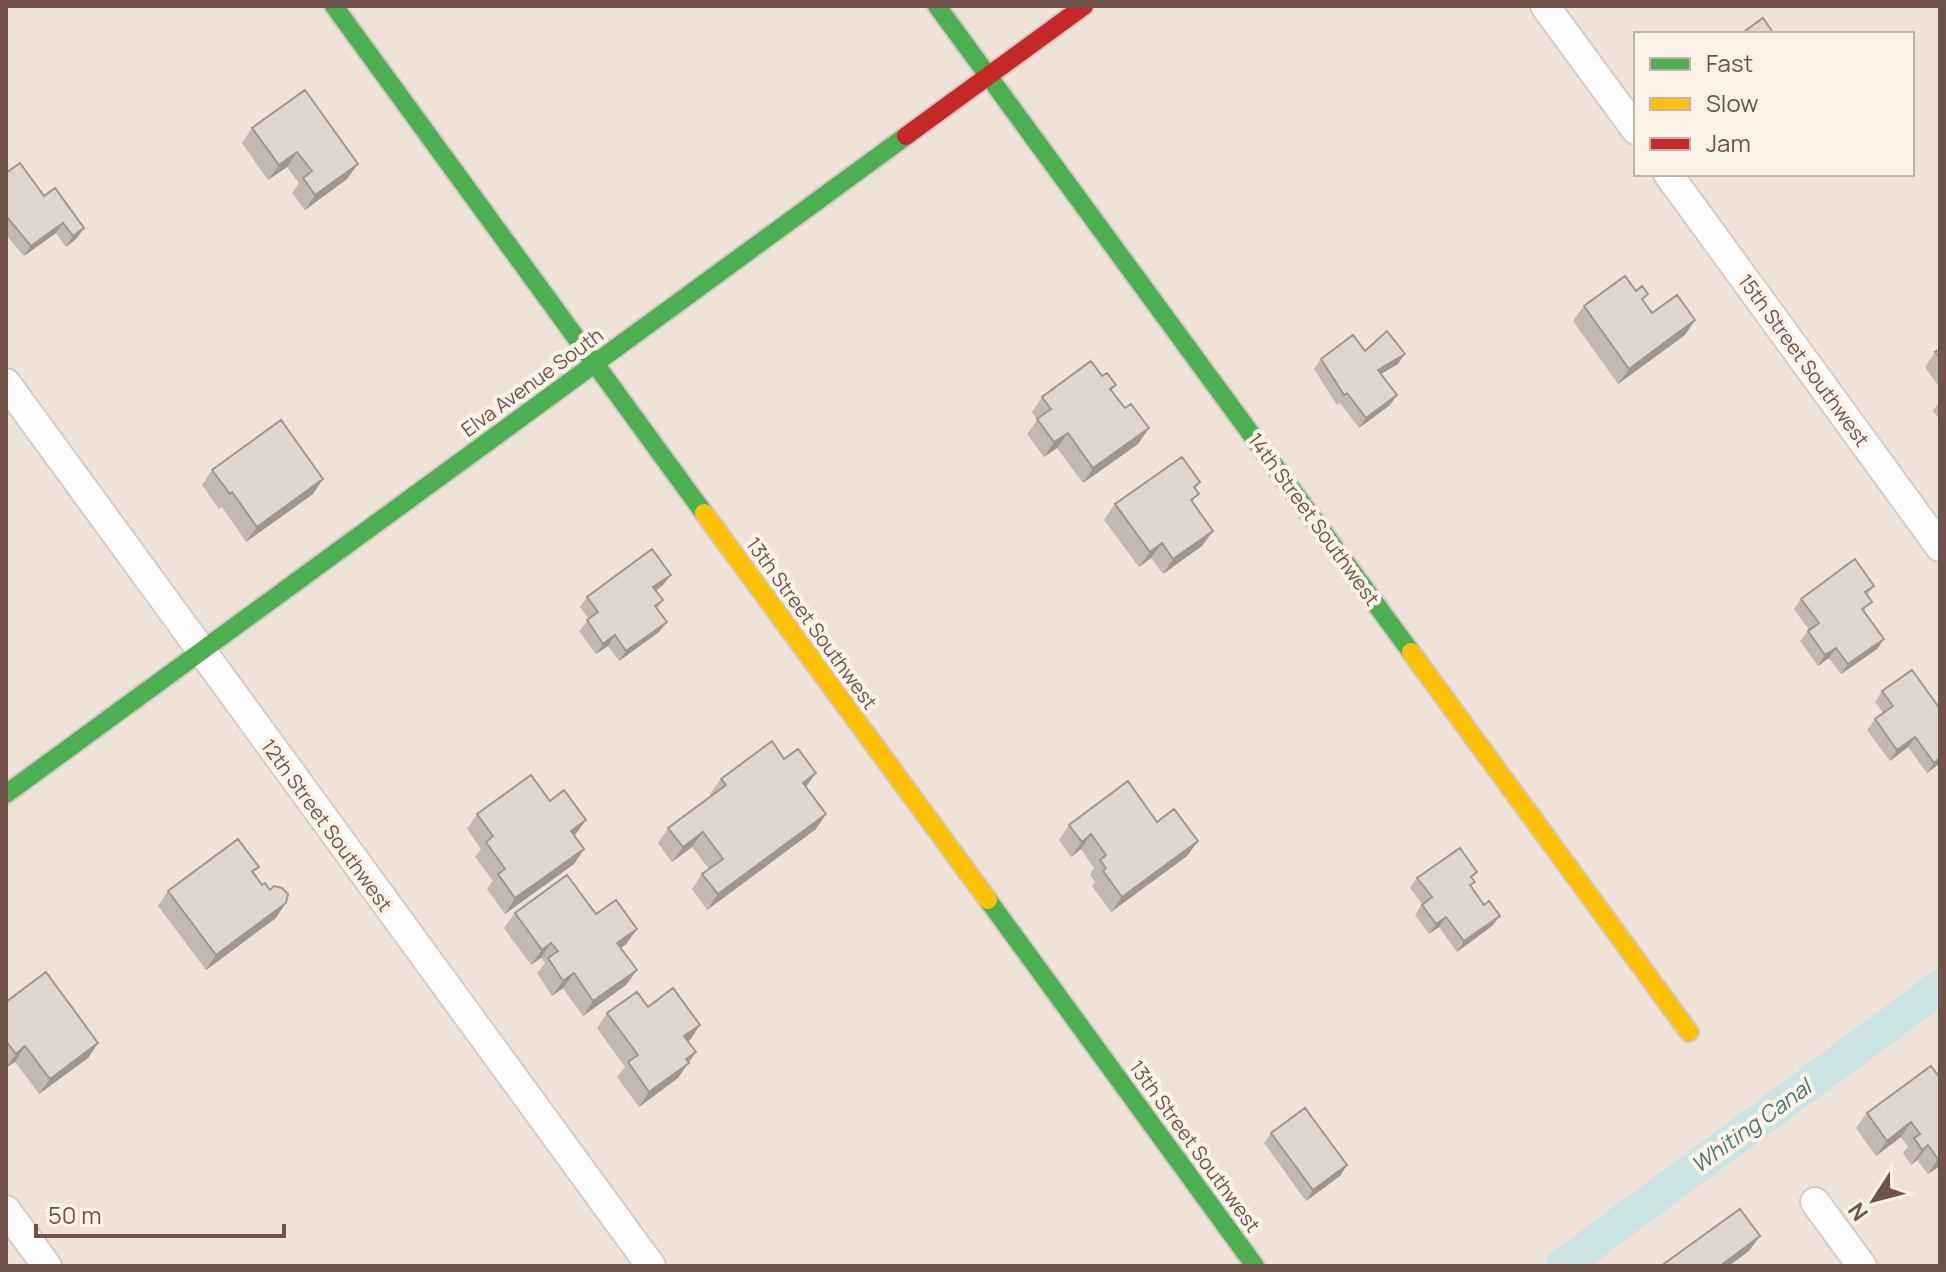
<svg xmlns="http://www.w3.org/2000/svg" width="1946" height="1272" viewBox="0 0 1946 1272" font-family="Manrope,sans-serif">
	<style>
		.residential { fill: #efe2d8; fill-rule: evenodd }
		.lines { fill: none; stroke-linecap: round; stroke-linejoin: round }
		.canal { stroke: #cbe4e3; stroke-width: 34 }
		.street-casing { stroke: #d3cbc6; stroke-width: 32 }
		.fast-casing { stroke: #d3c9c4; stroke-width: 22 }
		.slow-casing { stroke: #d3c9c4; stroke-width: 22 }
		.jam-casing { stroke: #d3c9c4; stroke-width: 22 }
		.street { stroke: #fdfcfc; stroke-width: 28 }
		.fast { stroke: #4caf50; stroke-width: 18 }
		.slow { stroke: #ffc107; stroke-width: 18 }
		.jam { stroke: #c62828; stroke-width: 18 }
		.wall { fill: #c1b8b3 }
		.shaded-wall { fill: #9d9692 }
		.building { fill: #e0d6d0; stroke: #9d9692; stroke-width: 2 }
		.labels { text-anchor: middle; dominant-baseline: central; stroke-width: 8; stroke-linejoin: round; paint-order: stroke }
		.street-label { font-size: 20px; fill: #6f534b; stroke: #fdf2e8 }
		.water-label { font-size: 22px; font-style: italic; fill: #44787a; stroke: #fdf2e8 }
	</style>
	<rect width="100%" height="100%" fill="#f4eee8"/>
	<path class="residential" d="M6,6H1940V1266H6ZM1636,34H1912V174H1636Z"/>
	<g class="lines">
		<path class="canal" d="M1562,1266L1940,987"/>
		<g class="street-casing">
			<path id="street" d="M1545,6L1636,130
				M1668,174L1940,547
				M6,383L651,1266
				M1815,1202L1862,1266
				M6,1210L47,1266"/>
		</g>
		<g class="fast-casing">
			<path id="fast" d="M334,6L704,513
				M937,6L1411,652
				M6,794L906,136
				M988,900L1255,1266"/>
		</g>
		<g class="slow-casing">
			<path id="slow" d="M704,513L988,900
				M1411,652L1689,1032"/>
		</g>
		<g class="jam-casing">
			<path id="jam" d="M906,136L1084,6"/>
		</g>
		<use href="#street" class="street"/>
		<use href="#fast" class="fast"/>
		<use href="#slow" class="slow"/>
		<use href="#jam" class="jam"/>
	</g>
	<path class="wall" d="M252,128L347,179L305,210L292,193L299,183L287,167L268,180L242,143Z
		M6,173L44,196L84,228L77,238L66,247L56,233L24,256L6,235Z
		M1643,301L1652,313L1685,335L1618,384L1573,321L1584,306Z
		M1940,349V388L1925,367L1935,352Z
		M1365,351L1398,364L1381,374L1390,405L1359,428L1340,403L1337,405L1314,369L1321,359Z
		M1102,376L1116,385L1112,390L1125,408L1149,428L1138,444L1083,483L1057,448L1044,457L1027,434L1037,420L1032,412L1042,397Z
		M1940,401V420L1933,411Z
		M212,470L313,494L246,542L222,507L219,509L202,485Z
		M1200,482L1195,489L1193,503L1213,531L1202,546L1163,574L1151,558L1139,567L1104,520L1115,504Z
		M671,575L663,585L656,591L663,600L657,609L659,632L619,661L608,646L596,654L579,631L589,619L580,607L587,597Z
		M1874,586L1867,595L1865,612L1884,639L1877,649L1841,674L1829,658L1818,666L1800,641L1809,630L1794,609L1801,599Z
		M1882,691L1940,763L1927,773L1908,747L1890,761L1867,730L1875,719L1883,713L1875,702Z
		M784,759L816,773L806,787L816,829L707,910L692,889L702,874L709,869L692,847L672,862L658,843L668,828L711,796L710,794L721,779Z
		M477,814L574,836L584,849L574,864L505,914L487,889L493,881L475,857L481,849L467,829Z
		M1157,822L1198,841L1187,856L1111,912L1092,886L1095,882L1090,875L1094,868L1081,849L1071,857L1059,840L1069,825Z
		M259,867L254,873L276,918L206,970L158,906L168,891Z
		M1417,878L1473,879L1471,887L1484,905L1500,916L1492,926L1457,952L1439,927L1429,934L1415,915L1422,904L1410,888Z
		M515,913L596,914L637,929L626,944L621,948L637,970L626,985L583,1016L563,988L552,996L537,973L545,963L541,958L531,965L504,928Z
		M6,1002L98,1043L88,1058L39,1094L15,1062L6,1068Z
		M648,1007L690,1040L688,1041V1062L678,1078L639,1107L617,1077L625,1067L597,1028L607,1013Z
		M1940,1078V1166L1928,1174L1917,1160L1911,1165L1903,1153L1908,1147L1901,1137L1876,1156L1856,1128L1867,1113Z
		M1271,1133L1347,1165L1340,1176L1306,1201L1264,1143Z"/>
	<path class="shaded-wall" d="M297,152L287,167L268,180L279,165Z
		M358,164L347,179L305,210L315,195Z
		M63,223L56,233L24,256L31,246Z
		M84,228L77,238L66,247L73,236Z
		M1695,320L1685,335L1618,384L1629,369Z
		M1405,354L1398,364L1371,380L1378,370Z
		M1397,395L1390,405L1359,428L1366,418Z
		M1149,428L1138,444L1083,483L1093,468Z
		M1068,433L1057,448L1044,457L1054,442Z
		M323,479L313,494L246,542L257,527Z
		M1213,531L1202,546L1163,574L1173,559Z
		M1162,543L1151,558L1139,567L1150,552Z
		M671,575L663,585L646,598L653,587Z
		M667,622L659,632L619,661L626,651Z
		M615,635L608,646L596,654L603,644Z
		M1884,639L1877,649L1841,674L1848,664Z
		M1836,648L1829,658L1818,666L1825,655Z
		M1915,737L1908,747L1890,761L1897,750Z
		M1940,758V763L1927,773L1934,763Z
		M816,773L805,788L803,783Z
		M826,814L816,829L707,910L718,894Z
		M586,820L575,835L560,846L571,831Z
		M703,832L692,847L672,862L683,847Z
		M1091,834L1081,849L1071,857L1082,842Z
		M1198,841L1187,856L1111,912L1122,897Z
		M584,849L574,864L505,914L515,898Z
		M286,903L276,918L206,970L216,955Z
		M1500,916L1492,926L1457,952L1464,941Z
		M1446,917L1439,927L1429,934L1436,924Z
		M637,929L626,944L607,958L617,943Z
		M551,943L541,958L531,965L542,950Z
		M637,970L626,985L583,1016L593,1001Z
		M574,973L563,988L552,996L563,981Z
		M700,1025L690,1040L674,1051L684,1036Z
		M98,1043L88,1058L39,1094L50,1079Z
		M25,1046L15,1062L6,1068L16,1054Z
		M696,1052L678,1078L639,1107L649,1092Z
		M1911,1122L1901,1137L1876,1156L1887,1141Z
		M1928,1145L1917,1160L1911,1165L1922,1150Z
		M1940,1158V1166L1928,1174L1938,1159Z
		M1347,1165L1340,1176L1306,1201L1313,1190Z
		M1760,1236L1749,1251L1729,1266H1719Z"/>
	<path class="building" d="M1763,18L1774,34H1741Z
		M305,90L358,164L315,195L303,178L312,171L297,152L279,165L252,128Z
		M20,163L44,196L55,188L84,228L73,236L63,223L31,246L6,216V173Z
		M1625,276L1636,291L1642,286L1648,294L1642,299L1652,313L1677,295L1695,320L1629,369L1584,306Z
		M1387,331L1405,354L1378,370L1397,395L1366,418L1347,393L1344,395L1321,359L1353,335L1365,351Z
		M1940,349V358L1935,352Z
		M1091,361L1102,376L1107,373L1116,385L1110,389L1125,408L1131,404L1149,428L1093,468L1068,433L1054,442L1037,419L1051,409L1042,397Z
		M281,420L323,479L257,527L232,492L230,494L212,470Z
		M1182,457L1200,482L1194,487L1199,494L1191,500L1213,531L1173,559L1162,543L1150,552L1115,504Z
		M652,549L671,575L653,587L663,600L655,606L667,622L626,651L615,635L603,644L587,620L598,612L587,597Z
		M1855,559L1874,586L1865,592L1872,602L1862,609L1884,639L1848,664L1836,648L1825,655L1808,631L1819,623L1801,599Z
		M1912,670L1940,709V758L1934,763L1915,737L1897,750L1875,719L1893,706L1882,691Z
		M772,741L784,759L798,749L816,773L803,783L826,814L718,894L702,874L723,859L703,832L683,847L668,828L726,785L721,779Z
		M531,775L550,801L564,790L586,820L571,831L584,849L515,898L498,874L505,869L486,842L493,836L477,814Z
		M1128,781L1157,822L1174,809L1198,841L1122,897L1103,871L1106,868L1100,860L1106,855L1091,834L1082,842L1069,825Z
		M238,839L259,867L252,871L262,885L265,883L270,890L274,886L282,888L288,894L286,903L216,955L168,891Z
		M1460,848L1477,872L1471,877L1475,882L1470,885L1484,905L1489,901L1500,916L1464,941L1446,917L1436,924L1422,905L1432,897L1417,878Z
		M567,875L596,914L616,900L637,929L617,943L637,970L593,1001L574,973L563,981L548,958L558,951L551,943L542,950L515,913Z
		M46,972L98,1043L50,1079L25,1046L16,1054L6,1041V1002Z
		M673,988L700,1025L684,1036L696,1052L686,1059L689,1063L649,1092L628,1062L638,1055L607,1013L637,992L648,1007Z
		M1931,1066L1940,1078V1158L1938,1159L1928,1145L1922,1150L1914,1138L1920,1134L1911,1122L1887,1141L1867,1113Z
		M1305,1108L1347,1165L1313,1190L1271,1133Z
		M1740,1209L1760,1236L1720,1266H1661Z"/>
	<g class="labels">
		<g class="street-label">
			<text transform="translate(1804 360) rotate(54)">15th Street Southwest</text>
			<text transform="translate(532 382) rotate(-36)">Elva Avenue South</text>
			<text transform="translate(1314 519) rotate(54)">14th Street Southwest</text>
			<text transform="translate(812 623) rotate(54)">13th Street Southwest</text>
			<text transform="translate(327 825) rotate(54)">12th Street Southwest</text>
			<text transform="translate(1195 1146) rotate(54)">13th Street Southwest</text>
		</g>
		<g class="water-label">
			<text transform="translate(1751 1126) rotate(-36)">Whiting Canal</text>
		</g>
	</g>
	<rect width="1946" height="1272" fill="none" stroke="#6f534b" stroke-width="16"/>
	<rect x="1634" y="32" width="280" height="144" fill="#fdf2e8" stroke="#c4b2a9" stroke-width="2"/>
	<rect x="1650" y="58" width="40" height="12" fill="#4caf50" stroke="#c4b2a9" stroke-width="2"/>
	<text x="1706" y="72" font-size="24" fill="#6f534b">Fast</text>
	<rect x="1650" y="98" width="40" height="12" fill="#ffc107" stroke="#c4b2a9" stroke-width="2"/>
	<text x="1706" y="112" font-size="24" fill="#6f534b">Slow</text>
	<rect x="1650" y="138" width="40" height="12" fill="#c62828" stroke="#c4b2a9" stroke-width="2"/>
	<text x="1706" y="152" font-size="24" fill="#6f534b">Jam</text>
	<g transform="translate(1874 1200) rotate(234)" stroke="#fdf2e8" stroke-width="6" paint-order="stroke">
	<path d="M0-6L14 30L0 20L-14 30Z" fill="#6f534b"/>
	<text y="-12" font-size="22" font-weight="bold" text-anchor="middle" fill="#6f534b">N</text>
	</g>
	<path d="M36 1224v12h248v-12" fill="none" stroke="#6f534b" stroke-width="4"/>
	<text x="48" y="1224" font-size="24" fill="#6f534b" stroke="#fdf2e8" stroke-width="6" paint-order="stroke">50 m</text>
</svg>
